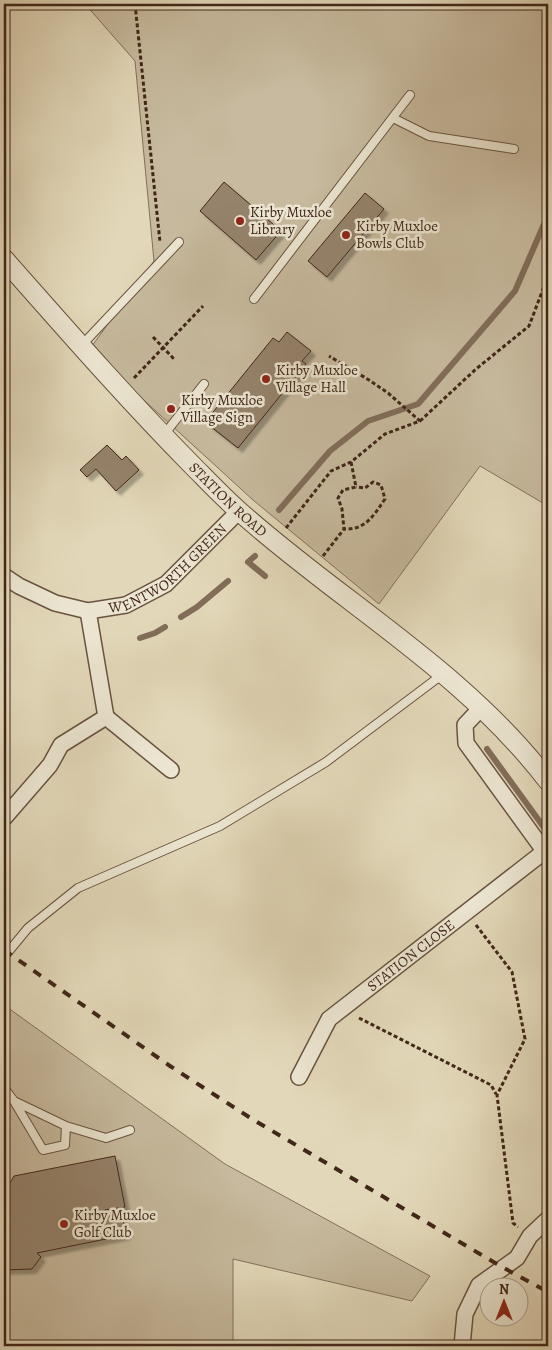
<svg xmlns="http://www.w3.org/2000/svg" width="552" height="1350" viewBox="0 0 552 1350" font-family="Alegreya,serif">
	<style>
		.green { fill: #c7ba9e; stroke: #84705c }
		.lines { fill: none; stroke-linecap: round; stroke-linejoin: round }
		.stream { stroke: #816d59; stroke-width: 6 }
		.building { fill: #95836c; stroke: #412719; filter: url(#shadow) }
		.service-casing { stroke: #695341; stroke-width: 10 }
		.minor-casing { stroke: #695341; stroke-width: 18 }
		.tertiary-casing { stroke: #695341; stroke-width: 21 }
		.path { stroke: #412719; stroke-width: 3; stroke-dasharray: 4 2.5; stroke-linecap: butt }
		.service { stroke: #ece6d2; stroke-width: 8 }
		.minor { stroke: #ece6d2; stroke-width: 15 }
		.tertiary { stroke: #ece6d2; stroke-width: 19 }
		.rail { stroke: #412719; stroke-width: 4; stroke-dasharray: 9 9; stroke-linecap: butt }
		.poi-dot { fill: #8f2418; stroke: #ece6d2; stroke-width: 2 }
		.labels { text-anchor: middle; dominant-baseline: central; stroke-width: 5; stroke-linejoin: round; paint-order: stroke }
		.poi-label { font-size: 15px; fill: #412719; stroke: #ece6d2; text-anchor: start }
		.street-label { font-size: 15px; fill: #412719; stroke: #ece6d2 }
	</style>
	<defs>
		<filter id="shadow"><feDropShadow dx="4.5" dy="4.5" stdDeviation="1" flood-color="#0004"/></filter>
	</defs>
	<rect width="100%" height="100%" fill="#e2d8b9"/>
	<filter id="stains"><feTurbulence type="fractalNoise" baseFrequency=".004" numOctaves="4"/><feColorMatrix values="0 0 0 0 .2 0 0 0 0 .09 0 0 0 0 .02 0 0 0 .5 -.17"/></filter>
	<radialGradient id="worn" r=".72"><stop offset=".6" stop-color="#630" stop-opacity="0"/><stop offset="1" stop-color="#630" stop-opacity=".3"/></radialGradient>
	<path class="green" d="M85,4H548V506L480,466L379,604L253,500L89,350L154,261L135,61Z
		M4,1005L225,1164L430,1276L412,1301L233,1259V1346H4Z"/>
	<g class="lines">
		<path class="stream" d="M279,510L330,451L368,421L418,404L515,291L548,215
			M255,556L248,562L265,576
			M181,617L197,607L228,581
			M140,638L155,633L165,627
			M487,749L548,833"/>
	</g>
	<path class="building" d="M224,182L281,231L256,260L200,211Z
		M365,193L384,209L327,277L308,261Z
		M287,332L311,351L302,361L306,364L238,448L205,422L273,338L279,342Z
		M107,445L122,460L126,456L139,470L116,491L96,469L87,477L80,470Z
		M115,1156L125,1207L105,1210V1213L121,1210L126,1235L37,1253L41,1257L32,1269L4,1270V1193L14,1176Z"/>
	<g class="lines">
		<g class="service-casing">
			<path id="service" d="M393,118L429,136L514,149
				M254,299L410,95
				M81,346L179,242
				M163,436L204,384
				M4,957L28,928L78,888L220,826L326,762L443,674
				M4,1088L14,1101L43,1150L65,1145L66,1126L14,1101
				M66,1126L106,1138L130,1130"/>
		</g>
		<g class="minor-casing">
			<g id="minor">
				<path id="s1" d="M4,576L19,586L55,603L88,611L126,605L166,584L239,511"/>
				<path d="M481,708L465,725L466,743L548,856"/>
				<path d="M106,717L171,770"/>
				<path d="M4,818L50,765L61,745L106,717L88,611"/>
				<path id="s2" d="M299,1077L329,1019L545,851"/>
				<path d="M462,1346L465,1314L479,1285L517,1258L530,1236L548,1219"/>
			</g>
		</g>
		<g class="tertiary-casing">
			<g id="tertiary">
				<path id="s3" d="M4,259C65,328 126,398 191,464C207,480 223,497 240,512C342,603 464,671 548,781"/>
			</g>
		</g>
		<path class="path" d="M135,4L160,242
			M153,337L175,360
			M134,378L203,306
			M420,421L476,369L529,326L548,276
			M351,462L356,487L343,490L338,498L342,509L344,529C366,530 374,515 385,499L381,485L373,482L365,488L356,487
			M286,528L331,471L351,462L385,434L420,421L388,393L369,380L329,356
			M323,556L344,529
			M476,925L512,972L525,1039L497,1095L513,1223L518,1227
			M359,1018L491,1085L496,1094"/>
		<use href="#service" class="service"/>
		<use href="#minor" class="minor"/>
		<use href="#tertiary" class="tertiary"/>
		<path class="rail" d="M4,950L170,1066L252,1119L502,1267L548,1292"/>
	</g>
	<g class="poi-dot">
		<circle cx="240" cy="221" r="5"/>
		<circle cx="346" cy="235" r="5"/>
		<circle cx="266" cy="379" r="5"/>
		<circle cx="171" cy="409" r="5"/>
		<circle cx="64" cy="1224" r="5"/>
	</g>
	<g class="labels">
		<g class="poi-label">
			<text x="250" y="212">Kirby Muxloe<tspan x="250" dy="17">Library</tspan></text>
			<text x="356" y="226">Kirby Muxloe<tspan x="356" dy="17">Bowls Club</tspan></text>
			<text x="276" y="370">Kirby Muxloe<tspan x="276" dy="17">Village Hall</tspan></text>
			<text x="181" y="400">Kirby Muxloe<tspan x="181" dy="17">Village Sign</tspan></text>
			<text x="74" y="1215">Kirby Muxloe<tspan x="74" dy="17">Golf Club</tspan></text>
		</g>
		<g class="street-label">
			<text stroke="none"><textPath href="#s3" startOffset="329">STATION ROAD</textPath></text>
			<text stroke="none"><textPath href="#s1" startOffset="185">WENTWORTH GREEN</textPath></text>
			<text stroke="none"><textPath href="#s2" startOffset="169">STATION CLOSE</textPath></text>
		</g>
	</g>
	<rect width="552" height="1350" fill="none" stroke="#e2d8b9" stroke-width="20"/>
	<rect x="5" y="5" width="542" height="1340" fill="none" stroke="#412719" stroke-width="2.5"/>
	<rect x="10" y="10" width="532" height="1330" fill="none" stroke="#412719"/>
	<g transform="translate(504 1302)"><circle r="24" fill="#ece6d2" stroke="#a89a88"/>
	<path d="M0-4L9 19L0 12L-9 19Z" fill="#8f2418"/>
	<text y="-8" font-size="14" font-weight="bold" text-anchor="middle" fill="#412719">N</text>
	</g>
	<rect width="100%" height="100%" filter="url(#stains)"/>
	<rect width="100%" height="100%" fill="url(#worn)"/>
</svg>
